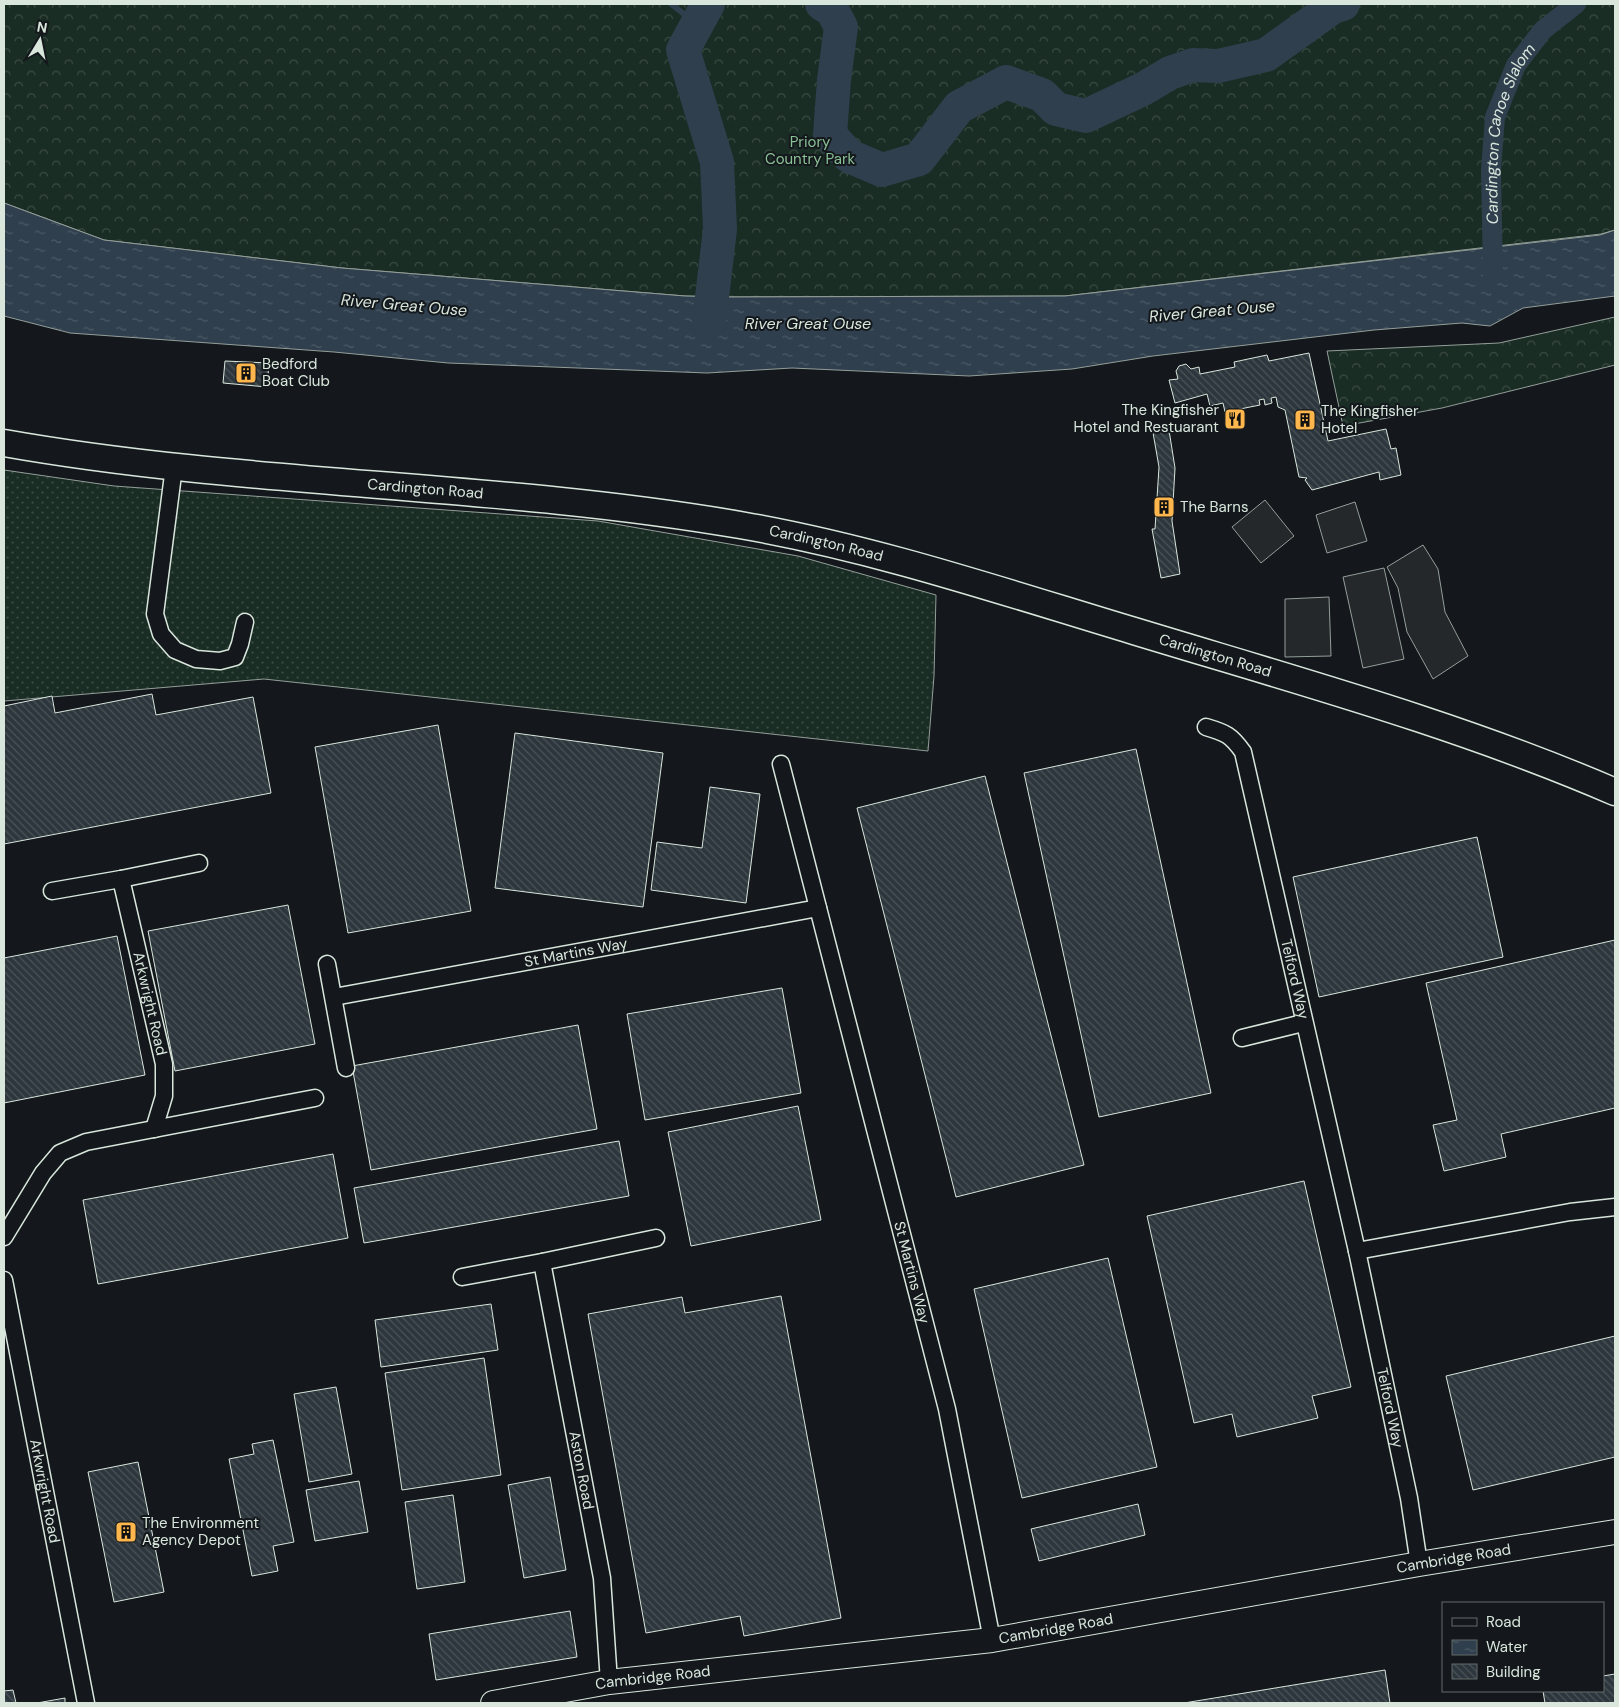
<svg xmlns="http://www.w3.org/2000/svg" width="1619" height="1707" viewBox="0 0 1619 1707" font-family="'DM Sans',sans-serif">
	<style>
		.grass { fill: url(#grass-dots); stroke: #939e99 }
		.forest { fill: url(#forest-crowns); stroke: #939e99 }
		.parking { fill: #24282b; stroke: #939e99 }
		.water { fill: url(#water-ripples); stroke: #939e99 }
		.lines { fill: none; stroke-linecap: round; stroke-linejoin: round }
		.stream { stroke: #2f3f4d; stroke-width: 5.5 }
		.canal { stroke: #2f3f4d; stroke-width: 20 }
		.river { stroke: #2f3f4d; stroke-width: 34 }
		.building { fill: url(#building-back-hatch); stroke: #d8e6dc }
		.street-casing { stroke: #d8e6dc; stroke-width: 19 }
		.secondary-casing { stroke: #d8e6dc; stroke-width: 26 }
		.primary-casing { stroke: #d8e6dc; stroke-width: 29 }
		.street { stroke: #14181c; stroke-width: 16 }
		.secondary { stroke: #14181c; stroke-width: 24 }
		.primary { stroke: #14181c; stroke-width: 26 }
		.labels { text-anchor: middle; dominant-baseline: central; stroke-width: 4; stroke-linejoin: round; paint-order: stroke }
		.park-label { font-size: 15px; fill: #8ac095; stroke: #14181c }
		.poi-label { font-size: 15px; fill: #d8e6dc; stroke: #14181c; text-anchor: start }
		.street-label { font-size: 15px; fill: #d8e6dc; stroke: #14181c }
		.water-label { font-size: 16px; font-style: italic; fill: #d8e6dc; stroke: #14181c }
	</style>
	<defs>
		<pattern id="grass-dots" width="8" height="8" patternUnits="userSpaceOnUse" patternTransform="scale(1.25)"><rect width="8" height="8" fill="#1a2d24"/><path d="M2 2h.1M6 6h.1" fill="none" stroke="#3b4b43" stroke-width="1.8" stroke-linecap="round"/></pattern>
		<pattern id="forest-crowns" width="20" height="18" patternUnits="userSpaceOnUse" patternTransform="scale(1.25)"><rect width="20" height="18" fill="#1a2d24"/><path d="M2 6a3 3 0 1 1 6 0M12 15a3 3 0 1 1 6 0" fill="none" stroke="#3b4b43"/></pattern>
		<pattern id="water-ripples" width="26" height="14" patternUnits="userSpaceOnUse" patternTransform="scale(1.25)"><rect width="26" height="14" fill="#2f3f4d"/><path d="M2 4q2-2 4 0t4 0M15 11q2-2 4 0t4 0" fill="none" stroke="#4c5b66"/></pattern>
		<pattern id="building-back-hatch" width="6" height="6" patternUnits="userSpaceOnUse" patternTransform="scale(1.25)"><rect width="6" height="6" fill="#2c363c"/><path d="M-1 5l2 2M0 0l6 6M5-1l2 2" fill="none" stroke="#4a5358"/></pattern>
	</defs>
	<rect width="100%" height="100%" fill="#14181c"/>
	<path class="grass" d="M4,470L114,486L598,521L798,556L936,595L934,676L928,751L264,679L4,701Z"/>
	<path class="forest" d="M4,4H1615V230L1601,234L1065,296L725,297L685,296L342,268L104,240L4,203Z
		M1615,317V365L1442,408L1343,426L1327,351L1499,343Z"/>
	<path class="parking" d="M1265,500L1294,536L1261,563L1232,527Z
		M1355,502L1367,541L1327,553L1316,515Z
		M1423,545L1438,569L1445,612L1468,656L1433,679L1407,632L1398,588L1387,567Z
		M1384,568L1404,659L1363,668L1343,577Z
		M1329,597L1331,656L1285,657V599Z"/>
	<path class="water" d="M4,203L104,240L342,268L685,296L725,297L1065,296L1600,235L1615,230V296L1523,308L1490,326L1462,323L1374,330L1153,356L1072,369L969,376L792,368L707,373L448,363L334,352L70,333L4,316Z"/>
	<g class="lines">
		<path class="stream" d="M671,4L697,24"/>
		<path class="canal" id="s1" d="M1493,275L1491,170L1495,117L1516,65L1543,30L1576,4"/>
		<path class="river" d="M708,4L683,50L717,162L720,229L709,323
			M822,4L832,10L841,27L834,80L830,135L849,156L882,170L919,159L959,107L1006,82L1042,95L1056,109L1086,116L1143,89L1170,73L1193,65L1218,66L1266,55L1333,7L1343,4"/>
	</g>
	<path class="building" d="M1309,353L1328,441L1386,429L1391,449L1396,448L1401,475L1380,480L1379,472L1312,490L1305,480L1307,478L1299,477L1285,410L1278,407L1276,397L1271,398L1272,403L1265,405L1264,399L1259,400L1260,405L1225,412L1223,403L1210,406L1207,394L1175,403L1169,380L1178,379L1176,371L1179,366L1186,364L1191,369L1199,367L1200,374L1235,367L1234,362L1267,355L1269,361Z
		M225,361L269,363L267,387L223,383Z
		M1168,424L1175,468L1172,521L1180,574L1161,578L1152,529H1155L1159,467L1152,427Z
		M152,694L156,715L253,697L271,793L4,844V706L52,696L55,713Z
		M438,725L471,911L348,933L315,747Z
		M515,733L663,753L643,907L495,888Z
		M1136,749L1211,1093L1099,1117L1024,773Z
		M985,776L1084,1165L956,1197L857,808Z
		M710,787L760,794L746,903L651,890L657,842L702,848Z
		M1477,837L1503,957L1319,997L1293,877Z
		M288,905L315,1044L175,1071L148,931Z
		M117,936L145,1075L4,1103V958Z
		M1615,940V1108L1501,1134L1506,1157L1444,1171L1433,1125L1457,1120L1426,983Z
		M782,988L801,1093L645,1120L627,1014Z
		M578,1025L597,1129L371,1170L352,1066Z
		M798,1106L821,1220L691,1246L668,1132Z
		M619,1141L629,1196L364,1243L354,1188Z
		M333,1154L348,1238L98,1284L83,1200Z
		M1304,1181L1351,1387L1312,1396L1318,1418L1237,1437L1232,1414L1194,1423L1147,1216Z
		M1108,1258L1157,1467L1022,1498L974,1289Z
		M781,1296L841,1618L744,1636L740,1616L646,1633L588,1314L682,1297L685,1313Z
		M491,1304L498,1350L381,1367L375,1320Z
		M1615,1336V1457L1473,1490L1446,1376Z
		M484,1358L501,1475L402,1490L385,1373Z
		M336,1387L352,1474L309,1482L294,1394Z
		M273,1440L294,1542L273,1546L278,1571L252,1576L229,1459L254,1454L252,1444Z
		M138,1462L164,1592L114,1602L88,1472Z
		M550,1477L566,1570L524,1578L508,1485Z
		M359,1481L368,1532L315,1541L306,1490Z
		M453,1495L465,1582L417,1589L405,1502Z
		M1138,1504L1145,1535L1039,1561L1031,1529Z
		M570,1611L577,1657L436,1680L429,1634Z
		M1385,1670L1390,1703H1184Z
		M1615,1674V1703H1545L1543,1691H1603V1676Z
		M13,1690L16,1703H4V1691Z
		M65,1698V1703H37Z"/>
	<g class="lines">
		<g class="street-casing">
			<g id="street">
				<path d="M174,467L155,614L161,634L175,650L196,659L220,661L235,657L240,644L245,622"/>
				<path id="s2" d="M1206,727C1226,733 1231,735 1243,752L1357,1251L1409,1498L1419,1564"/>
				<path id="s3" d="M781,764L947,1409L992,1640"/>
				<path id="s4" d="M121,879L164,1064V1096L154,1129"/>
				<path d="M52,891L121,879L199,863"/>
				<path d="M327,964L346,1068"/>
				<path id="s5" d="M334,997L818,908"/>
				<path d="M1242,1038L1303,1023"/>
				<path d="M4,1237L43,1173L60,1153L86,1142L315,1098"/>
				<path d="M1357,1251L1570,1212L1615,1207"/>
				<path id="s6" d="M542,1262L602,1578L609,1682"/>
				<path d="M462,1277L542,1262L656,1238"/>
				<path id="s7" d="M4,1280L86,1703"/>
			</g>
		</g>
		<g class="secondary-casing">
			<g id="secondary">
				<path id="s8" d="M493,1703L609,1682L992,1640L1419,1564L1615,1532"/>
			</g>
		</g>
		<g class="primary-casing">
			<g id="primary">
				<path id="s9" d="M4,443C247,486 496,483 740,525C874,548 1004,592 1134,631C1295,680 1460,725 1615,792"/>
			</g>
		</g>
		<use href="#street" class="street"/>
		<use href="#secondary" class="secondary"/>
		<use href="#primary" class="primary"/>
	</g>
	<defs>
		<g id="building-square" transform="scale(1.125)"><rect x="-9" y="-9" width="18" height="18" rx="4" fill="#ffb74d" stroke="#14181c"/><path d="M-4-6H4V6H1V3H-1V6H-4ZM-2.5-4.3h1.7v1.8h-1.7ZM.8-4.3h1.7v1.8H.8ZM-2.5-1h1.7V.8h-1.7ZM.8-1h1.7V.8H.8Z" fill="#111"/></g>
		<g id="restaurant-square" transform="scale(1.125)"><rect x="-9" y="-9" width="18" height="18" rx="4" fill="#ffb74d" stroke="#14181c"/><path d="M-5-6h1v4h1v-4h1v4h1v-4h1v5L-1.5 .5V6h-2V.5L-5-1ZM5-6V6H3V1.5H1.5Q1.5-4 5-6Z" fill="#111"/></g>
	</defs>
	<g fill-rule="evenodd">
		<use href="#building-square" x="246" y="373"/>
		<use href="#restaurant-square" x="1235" y="419"/>
		<use href="#building-square" x="1305" y="420"/>
		<use href="#building-square" x="1164" y="507"/>
		<use href="#building-square" x="126" y="1532"/>
	</g>
	<g class="labels">
		<g class="park-label">
			<text x="810" y="142">Priory<tspan x="810" dy="17">Country Park</tspan></text>
		</g>
		<g class="poi-label">
			<text x="262" y="364">Bedford<tspan x="262" dy="17">Boat Club</tspan></text>
			<text x="1219" y="410" text-anchor="end">The Kingfisher<tspan x="1219" dy="17">Hotel and Restuarant</tspan></text>
			<text x="1321" y="411">The Kingfisher<tspan x="1321" dy="17">Hotel</tspan></text>
			<text x="1180" y="507">The Barns</text>
			<text x="142" y="1523">The Environment<tspan x="142" dy="17">Agency Depot</tspan></text>
		</g>
		<g class="street-label">
			<text stroke="none"><textPath href="#s9" startOffset="424">Cardington Road</textPath></text>
			<text stroke="none"><textPath href="#s9" startOffset="829">Cardington Road</textPath></text>
			<text stroke="none"><textPath href="#s9" startOffset="1234">Cardington Road</textPath></text>
			<text stroke="none"><textPath href="#s5" startOffset="246">St Martins Way</textPath></text>
			<text stroke="none"><textPath href="#s2" startOffset="279">Telford Way</textPath></text>
			<text stroke="none"><textPath href="#s4" startOffset="128">Arkwright Road</textPath></text>
			<text stroke="none"><textPath href="#s3" startOffset="525">St Martins Way</textPath></text>
			<text stroke="none"><textPath href="#s2" startOffset="718">Telford Way</textPath></text>
			<text stroke="none"><textPath href="#s6" startOffset="212">Aston Road</textPath></text>
			<text stroke="none"><textPath href="#s7" startOffset="215">Arkwright Road</textPath></text>
			<text stroke="none"><textPath href="#s8" startOffset="972">Cambridge Road</textPath></text>
			<text stroke="none"><textPath href="#s8" startOffset="568">Cambridge Road</textPath></text>
			<text stroke="none"><textPath href="#s8" startOffset="162">Cambridge Road</textPath></text>
		</g>
		<g class="water-label">
			<text stroke="none"><textPath href="#s1" startOffset="145">Cardington Canoe Slalom</textPath></text>
			<text transform="translate(404 305) rotate(5)">River Great Ouse</text>
			<text transform="translate(1212 311) rotate(-5)">River Great Ouse</text>
			<text x="808" y="323">River Great Ouse</text>
		</g>
	</g>
	<rect width="1619" height="1707" fill="none" stroke="#d8e6dc" stroke-width="10"/>
	<rect x="1442" y="1602" width="162" height="90" fill="#14181c" stroke="#626a69"/>
	<rect x="1452" y="1618" width="25" height="8" fill="#14181c" stroke="#626a69"/>
	<text x="1486" y="1627" font-size="15" fill="#d8e6dc">Road</text>
	<rect x="1452" y="1640" width="25" height="15" fill="url(#water-ripples)" stroke="#626a69"/>
	<text x="1486" y="1652" font-size="15" fill="#d8e6dc">Water</text>
	<rect x="1452" y="1664" width="25" height="15" fill="url(#building-back-hatch)" stroke="#626a69"/>
	<text x="1486" y="1677" font-size="15" fill="#d8e6dc">Building</text>
	<g transform="translate(40 40) rotate(10)" stroke="#14181c" stroke-width="4" paint-order="stroke">
	<path d="M0-4L9 19L0 12L-9 19Z" fill="#d8e6dc"/>
	<text y="-8" font-size="14" font-weight="bold" text-anchor="middle" fill="#d8e6dc">N</text>
	</g>
</svg>
